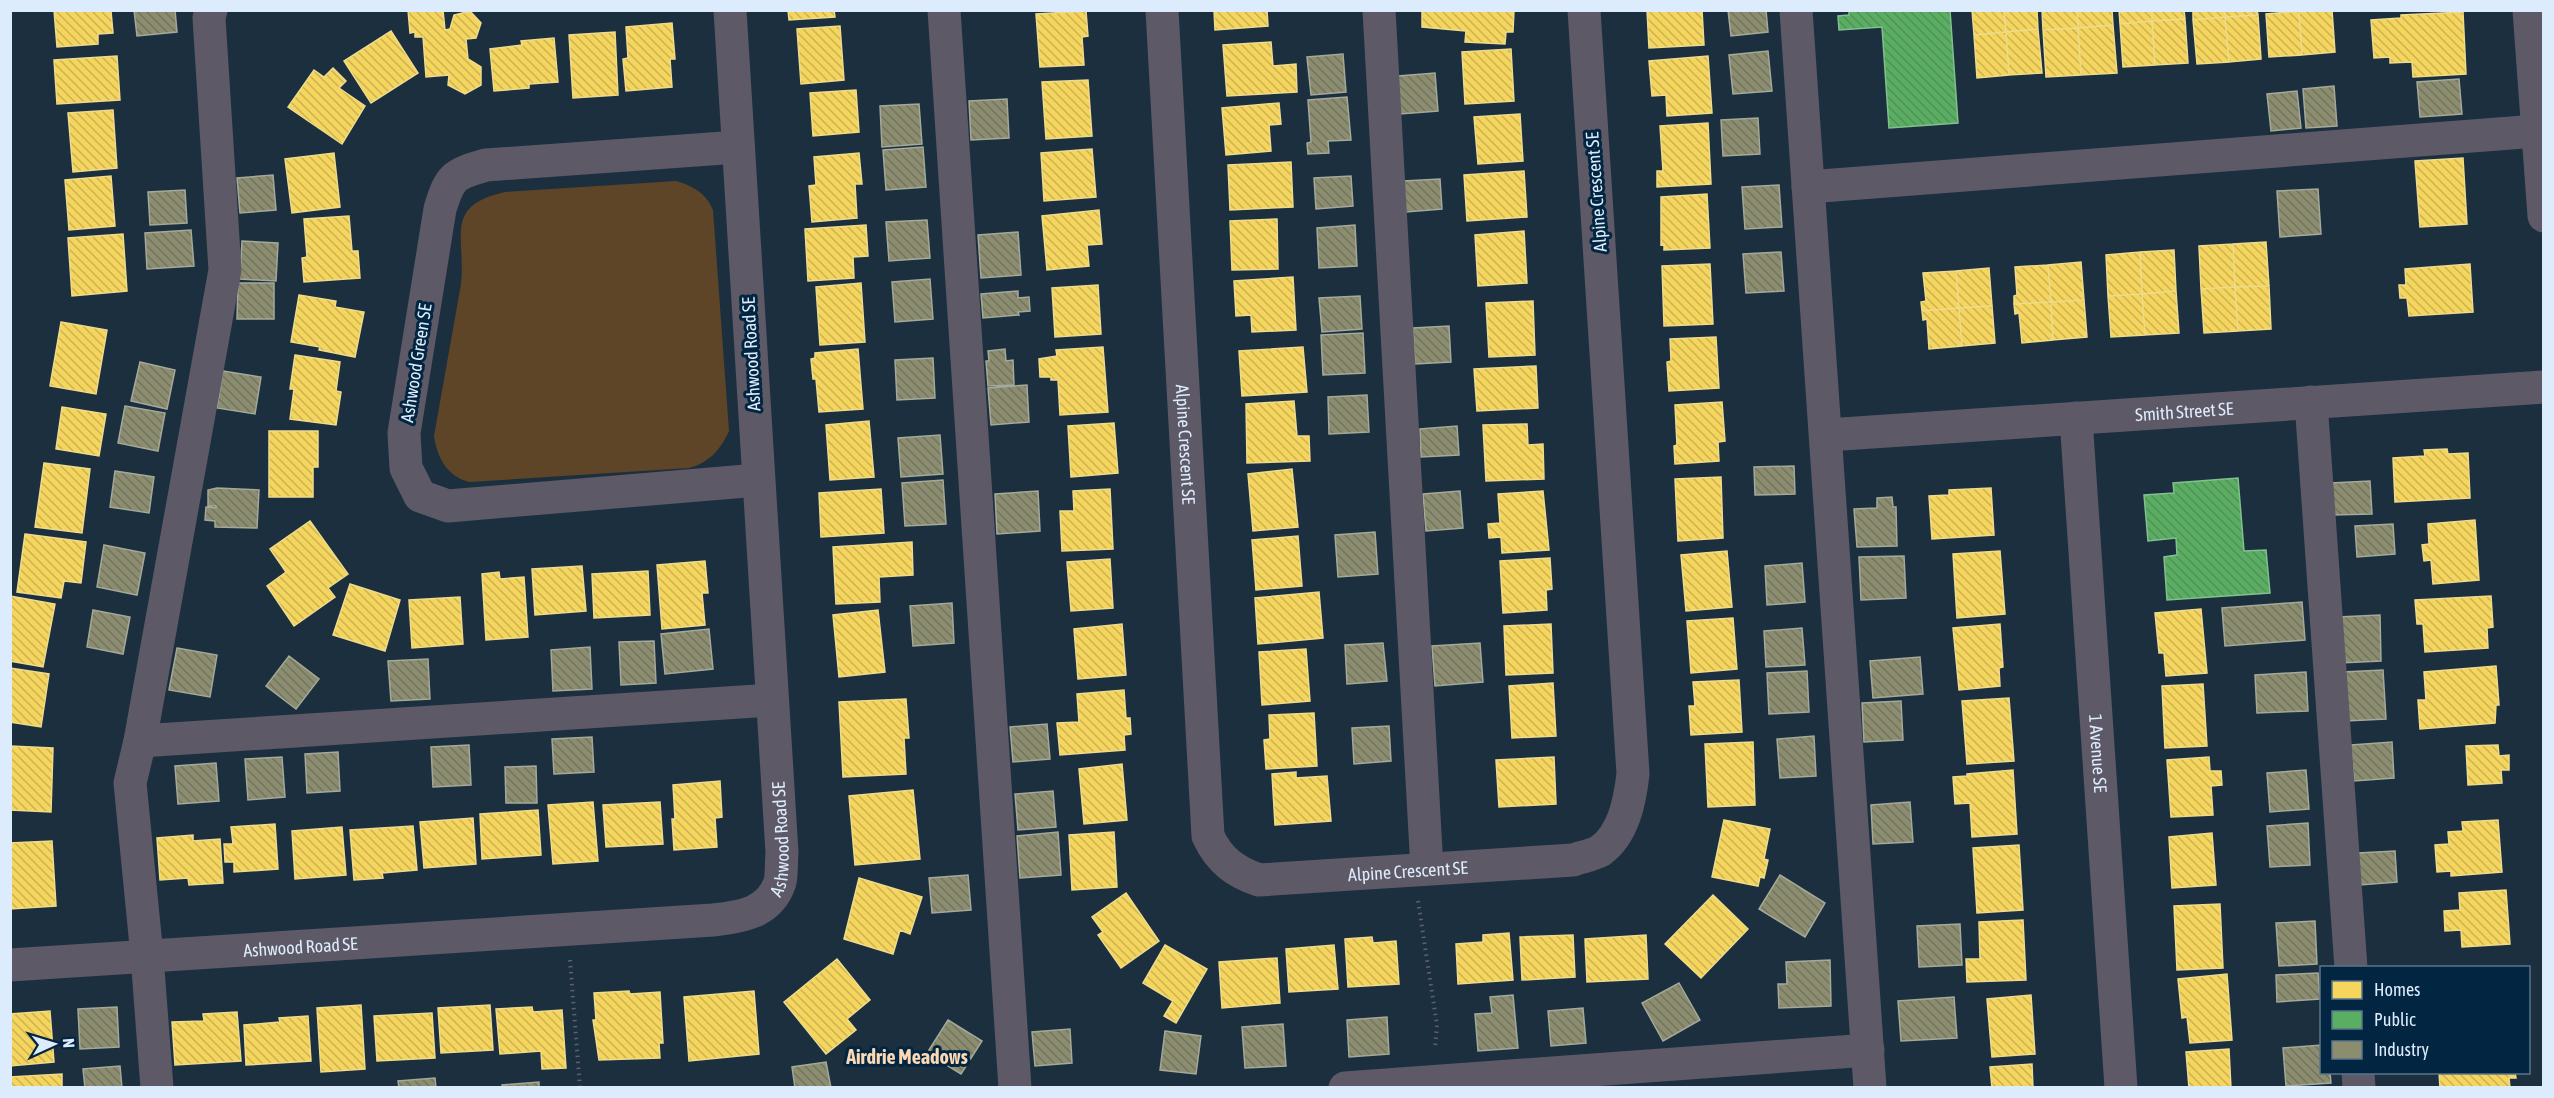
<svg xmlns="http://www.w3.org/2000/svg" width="2554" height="1098" viewBox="0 0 2554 1098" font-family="'Asap Condensed',sans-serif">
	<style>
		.park { fill: #5e4527 }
		.homes { fill: url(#homes-back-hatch); stroke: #eedc8c; stroke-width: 1.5 }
		.public { fill: url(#public-back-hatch); stroke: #81c190; stroke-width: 1.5 }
		.industry { fill: url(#industry-back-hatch); stroke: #a4a999; stroke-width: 1.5 }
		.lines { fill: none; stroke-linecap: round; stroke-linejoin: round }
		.path { stroke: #5e606d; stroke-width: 4; stroke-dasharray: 1.5 4.5; stroke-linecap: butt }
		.minor { stroke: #5d5967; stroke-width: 33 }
		.labels { text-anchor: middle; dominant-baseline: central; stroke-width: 6; stroke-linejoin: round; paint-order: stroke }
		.street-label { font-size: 18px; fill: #ddecfc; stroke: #022642 }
		.neighbourhood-label { font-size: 20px; font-weight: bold; fill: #fbd9b5; stroke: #022642 }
	</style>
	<defs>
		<pattern id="homes-back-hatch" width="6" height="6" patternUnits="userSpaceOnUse" patternTransform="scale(1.5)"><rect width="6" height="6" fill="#f6d55c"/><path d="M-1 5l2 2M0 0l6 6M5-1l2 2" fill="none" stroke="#c9b258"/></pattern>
		<pattern id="public-back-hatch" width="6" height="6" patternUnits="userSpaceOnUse" patternTransform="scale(1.5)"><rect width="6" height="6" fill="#5aae61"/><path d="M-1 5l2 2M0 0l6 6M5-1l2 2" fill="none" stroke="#538f5b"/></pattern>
		<pattern id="industry-back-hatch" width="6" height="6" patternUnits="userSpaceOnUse" patternTransform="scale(1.5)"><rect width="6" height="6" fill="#8c8c6e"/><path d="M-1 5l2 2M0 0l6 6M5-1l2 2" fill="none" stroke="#727462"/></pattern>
	</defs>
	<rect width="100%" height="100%" fill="#1c2f3f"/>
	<path class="park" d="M676,181C693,186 706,193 713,210L729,431C721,449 709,463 689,468L470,482C447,477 437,457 434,436L461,284C466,236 443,206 505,192Z"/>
	<path class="homes" d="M54,10H113L111,11L113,33L98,34V44L57,47Z
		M408,10H443L445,30L450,29L454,15L470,11L481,23L476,38L466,39L468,59L481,67V85L465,94L448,85L449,75L426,77L423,37H415V32L410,33Z
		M788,10H834L835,17L789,20Z
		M1214,10H1267L1268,26L1215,30Z
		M1422,10H1514L1513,32H1506L1505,44L1465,42L1466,31L1422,27Z
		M1647,10H1702L1704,45L1649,48Z
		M1972,10H2004L2006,32L1974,35Z
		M2004,10H2037L2038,29L2006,32Z
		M2042,10H2077L2078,28L2043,30Z
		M2077,10H2112L2113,25L2078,28Z
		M2119,10H2152V21L2120,24Z
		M2152,10H2184L2185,19L2152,21Z
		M2193,10H2225V17L2193,20Z
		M2225,10H2257L2258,15L2225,17Z
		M2332,10L2335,52L2302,55L2299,11Z
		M1086,11L1088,36L1082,37L1084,65L1040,67L1036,14Z
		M2299,11L2302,55L2269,57L2266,14Z
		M2463,12L2466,74L2413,77L2412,62L2390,63V57L2374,58L2371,20L2401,18V15Z
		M2258,15L2261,59L2229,62L2225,17Z
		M2225,17L2229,62L2197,64L2193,20Z
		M2185,19L2188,63L2155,65L2152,21Z
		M2152,21L2155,65L2123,67L2120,24Z
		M672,23L675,59H670L672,87L626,91L623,59L628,58L626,27Z
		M2113,25L2117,73L2081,75L2078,28Z
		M840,26L844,80L801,84L797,29Z
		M2078,28L2081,75L2046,77L2043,30Z
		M2038,29L2042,73L2009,75L2006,32Z
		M391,31L418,73L371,103L344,61Z
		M615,32L618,95L573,98L569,35Z
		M2006,32L2009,75L1977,78L1974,35Z
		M554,38L558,82L529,84V88L494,91L490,49L522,45L521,41Z
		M1271,42L1273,66L1296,64L1297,92L1227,96L1223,45Z
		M1511,49L1514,101L1465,104L1462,52Z
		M117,56L120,100L57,104L54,60Z
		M1708,56L1712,113L1667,116L1666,95L1652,96L1649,61Z
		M333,68L346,81L339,88L365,106L342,144L288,107L314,70L324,77Z
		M1088,80L1092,136L1046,139L1042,82Z
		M856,90L859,132L813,136L810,93Z
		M1279,103L1281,124L1269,125L1271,151L1226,155L1222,108Z
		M113,110L117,168L73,172L68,113Z
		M1520,114L1523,161L1478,164L1474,117Z
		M1708,123L1711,184L1657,187V171H1663L1660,126Z
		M1092,149L1096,197L1044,201L1041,153Z
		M334,153L340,207L292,213L285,159Z
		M859,153L862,184H855L857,218L812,222L809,186L816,185L814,157Z
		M2463,158L2467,224L2420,227L2415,161Z
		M1291,162L1293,207L1230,210L1228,165Z
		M1524,171L1527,217L1467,221L1464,175Z
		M111,176L115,226L69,230L65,180Z
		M1707,194L1710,248L1664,250V244L1661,245V197Z
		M1099,210L1102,244L1087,245L1089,266L1047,270L1042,216Z
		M349,216L352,251H358L360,278L304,282L302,258L307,257L304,219Z
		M1277,219L1278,269L1232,270L1230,221Z
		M866,225L868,256L853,257L854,278L808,281L805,229Z
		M1524,231L1527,283L1478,286L1475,235Z
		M123,234L127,291L72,296L68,238Z
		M2266,242L2269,286L2235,287L2233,244Z
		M2233,244L2235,287L2201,289L2199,246Z
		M2174,250L2176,291L2142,294L2140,252Z
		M2140,252L2142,294L2108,296L2106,255Z
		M2081,262L2084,300L2051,302L2048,265Z
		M1710,264L1713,324L1664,326L1662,266Z
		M2470,264L2473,312L2409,316L2407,298H2400L2399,285H2406L2405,269Z
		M2048,265L2051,302L2014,304V296L2017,295L2015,267Z
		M1989,268L1992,306L1959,308L1956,271Z
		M1956,271L1959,308L1922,311L1921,302L1926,301L1923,273Z
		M1293,277L1296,330L1252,332L1251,315L1236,316L1234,281Z
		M861,283L865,342L820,345L816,287Z
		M1098,285L1101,334L1055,337L1052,288Z
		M2269,286L2271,329L2238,331L2235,287Z
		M2235,287L2238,331L2204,333L2201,289Z
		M2176,291L2179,333L2145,335L2142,294Z
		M2142,294L2145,335L2111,337L2108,296Z
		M299,295L336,301L335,307L364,312L355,357L319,350L320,347L291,342Z
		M2084,300L2087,337L2053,340L2051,302Z
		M1533,301L1535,355L1489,357L1486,303Z
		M2051,302L2053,340L2022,343L2019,313L2015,314L2014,304Z
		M1992,306L1995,343L1962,346L1959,308Z
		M1959,308L1962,346L1929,349L1927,319L1923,320L1922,311Z
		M61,322L107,330L96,394L50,386Z
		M1716,337L1719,388L1669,391L1667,362L1671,361L1670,339Z
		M1103,347L1108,412L1060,415L1058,380H1051V377H1040L1039,359L1057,356L1056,350Z
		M1303,347L1307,392L1242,396L1239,351Z
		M858,349L863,409L819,412L816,379H813L811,359L815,358V353Z
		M295,355L340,362L336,391L341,392L336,425L290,419L294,389H290Z
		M1536,366L1538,408L1477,411L1474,369Z
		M1294,401L1297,436H1309L1310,461L1247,463L1246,404Z
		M1722,402L1725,441L1718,442L1719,461L1675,464L1674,446L1677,445L1675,405Z
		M62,407L106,414L99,456L56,449Z
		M869,421L874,477L830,480L826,425Z
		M1114,423L1118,473L1071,477L1068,426Z
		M1527,424L1528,445L1543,444L1544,479L1486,481L1483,425Z
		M269,431H318V467H313V497H269Z
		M2447,449L2448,454L2468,453L2470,498L2395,502L2393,458L2425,456L2424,450Z
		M44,463L90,469L82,533L35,527Z
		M1292,469L1298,527L1253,531L1248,474Z
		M1721,477L1723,538L1678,541L1675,479Z
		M1991,488L1994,535L1932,539L1929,496L1949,495V490Z
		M881,489L884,533L821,537L819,493Z
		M1110,489L1113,549L1062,551L1060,511H1074L1073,491Z
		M1543,491L1549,550L1502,553L1501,537L1489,538L1488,524L1500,523L1498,494Z
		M2475,520L2479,580L2433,584L2431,560L2424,561L2422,545L2429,544L2428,524Z
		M310,521L348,574L328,588L335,597L294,626L267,586L286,572L270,549Z
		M25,534L86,542L81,583L64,581L61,598L17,592Z
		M1298,536L1302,586L1256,590L1252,540Z
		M912,542L913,575L879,577L880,602L836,604L833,547Z
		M1727,551L1732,607L1686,611L1681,555Z
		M2000,551L2005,614L1957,618L1953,554Z
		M1550,558L1552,589L1546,590L1547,610L1503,613L1500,561Z
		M1110,559L1113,608L1071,611L1067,562Z
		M705,561L708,593H702L705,625L662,629L657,565Z
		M582,566L586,611L535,615L532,569Z
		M648,571L650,615L594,618L592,574Z
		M499,572L500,579L524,577L528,637L486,640L482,574Z
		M350,584L400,600L385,651L333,635Z
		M1319,592L1323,638L1258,644L1255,598Z
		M10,596L55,604L43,667L10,661Z
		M2491,596L2493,627L2487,628L2488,648L2425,652L2423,624H2417L2415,600Z
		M460,597L463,644L412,648L409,600Z
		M2201,609L2207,673L2166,676L2164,653H2159L2155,613Z
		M878,610L885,672L839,677L833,615Z
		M1733,618L1737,669L1691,673L1687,621Z
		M1122,624L1126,675L1078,679L1074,629Z
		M1551,624L1553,673L1506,675L1504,626Z
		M2000,624L2003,667L1999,668L2000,686L1959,690L1953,628Z
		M1306,649L1310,701L1262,705L1259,652Z
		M2496,666L2499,705H2496L2495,723L2420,729L2418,700H2426L2424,672Z
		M10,668L49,674L41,727L10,722Z
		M1739,680L1742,732L1691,735L1689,706H1695L1693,682Z
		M1553,683L1556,736L1512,738L1509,686Z
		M2203,684L2207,746L2165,748L2162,686Z
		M1124,690L1126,718H1130L1131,734L1124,735L1125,750L1060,755L1057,723L1079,722L1077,694Z
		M2009,698L2014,761L1967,764L1962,701Z
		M906,699L909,738H904L906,774L843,777L839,702Z
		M1314,713L1317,766L1266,769L1264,740L1270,739L1269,715Z
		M1753,742L1755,805L1708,807L1705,744Z
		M2498,745L2499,756L2509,755V770H2501L2502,783L2468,785L2466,746Z
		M10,746L53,748L51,812L10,810Z
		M1554,757L1556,804L1499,807L1496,760Z
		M2209,757L2210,771H2221L2222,785L2211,786L2213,815L2171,817L2167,760Z
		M1122,764L1127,820L1084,824L1079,769Z
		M2013,770L2017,834L1972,837L1970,803L1955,804L1953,777L1967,776V774Z
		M1296,772V778L1327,776L1331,821L1275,825L1272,774Z
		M720,781L722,817L715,818L717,847L674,850L672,819H675L673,785Z
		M913,790L920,859L855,865L849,796Z
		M593,802L598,861L553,864L548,805Z
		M660,802L663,844L606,847L603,805Z
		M538,810L541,855L482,859L480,814Z
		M473,818L476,864L424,868L420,822Z
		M1724,820L1770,829L1764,859L1768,860L1764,878L1760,877L1758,886L1712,877Z
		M2498,820L2502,872L2451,876V871L2437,872L2435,845L2449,844L2448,832L2463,831L2462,822Z
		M275,824L278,869L234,872V862H225L224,844H233L231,827Z
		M413,826L417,870L382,873L383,878L354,880L350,830Z
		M342,827L346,875L295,879L292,831Z
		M1114,832L1117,887L1072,890L1069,835Z
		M2212,833L2216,885L2172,888L2169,837Z
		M193,835V841L220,839L223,883L189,885L188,878L160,880L157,838Z
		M52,841L56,906L10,909V843Z
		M2019,845L2023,910L1977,913L1973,848Z
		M859,878L922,897L910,934L900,930L893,954L844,939Z
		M2506,890L2510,944L2462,947L2461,930L2445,931L2444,911L2460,910L2459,893Z
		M1126,893L1159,941L1121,968L1098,935L1103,932L1092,917Z
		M1713,895L1748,929L1701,978L1665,944Z
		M2220,904L2223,968L2177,970L2174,906Z
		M2023,920L2026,980L1967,982L1966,959H1980L1979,922Z
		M1509,933L1513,980L1458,984L1456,944L1483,942V935Z
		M1573,935L1575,977L1522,980L1520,937Z
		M1646,935L1648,979L1587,982L1585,939Z
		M1372,937L1373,943L1396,941L1399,984L1348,987L1345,939Z
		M1165,945L1207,969L1176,1023L1164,1016L1173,1001L1143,983Z
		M1334,945L1338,989L1289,992L1286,949Z
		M1277,958L1280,1003L1222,1008L1219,962Z
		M837,959L870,1000L847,1019L856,1030L826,1054L784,1002Z
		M2227,974L2232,1040L2190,1043L2187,1017L2182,1018L2178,979Z
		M629,991L630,994L660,992L663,1043H659L660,1058L599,1060L593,1020H596L594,993Z
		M754,991L759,1054L689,1061L684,997Z
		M2031,995L2035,1054L1992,1057L1987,999Z
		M361,1005L365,1069L321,1072L317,1008Z
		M490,1005L493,1050L441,1053L438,1008Z
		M532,1007L533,1012L562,1010L566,1068L542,1069L541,1051L500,1054L496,1009Z
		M50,1011L54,1062L10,1066V1014Z
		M237,1012L241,1061L175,1065L172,1022L204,1021L203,1014Z
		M432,1013L435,1058L377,1061L374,1016Z
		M308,1016L311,1061L246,1065L244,1025L280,1022L279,1018Z
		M2229,1049L2231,1088H2189L2186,1052Z
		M2032,1064L2033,1088H1992L1990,1067Z
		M2439,1072H2515L2516,1078H2509L2510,1088H2440Z
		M62,1074V1088H10V1077Z"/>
	<path class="public" d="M1849,10H1950L1958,123L1889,128L1882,27L1839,30L1838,16L1849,15Z
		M2238,478L2244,551L2266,550L2270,593L2167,600L2164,557L2177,555L2176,538L2148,541L2144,495L2174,493L2173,483Z"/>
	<path class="industry" d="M134,10H175L177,32L137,36Z
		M1728,10H1766L1768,32L1731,36Z
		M1768,51L1772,91L1733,94L1729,55Z
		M1343,54L1346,92L1311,95L1307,57Z
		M1435,73L1438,111L1400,114L1398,76Z
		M2459,79L2462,114L2420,117L2417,82Z
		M2334,86L2337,126L2306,128L2303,89Z
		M2297,91L2301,128L2271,131L2267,94Z
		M1347,97L1351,140L1328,141L1329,153L1308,154L1307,143L1311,142L1308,100Z
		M1007,99L1009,138L971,140L969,101Z
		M919,104L922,144L882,147L880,106Z
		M1758,118L1760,154L1723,156L1721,120Z
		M923,147L926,187L886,190L883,150Z
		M273,175L276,210L240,213L237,178Z
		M1351,176L1353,206L1316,209L1314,178Z
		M1440,179L1442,209L1406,212L1404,181Z
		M1779,185L1782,227L1745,229L1742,187Z
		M2318,189L2321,234L2280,237L2277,191Z
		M185,190L187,223L150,225L148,192Z
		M927,220L930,258L889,261L886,222Z
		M1355,225L1357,266L1319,268L1317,228Z
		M191,230L194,266L147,269L145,233Z
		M1018,232L1021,275L981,278L978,235Z
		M242,241L278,243L276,281L240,279Z
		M1781,252L1784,291L1746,293L1743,254Z
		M930,279L933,319L895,322L892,282Z
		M238,283H274V319H237Z
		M1018,291V298L1029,297L1030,311L1018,312L1019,315L983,318L981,294Z
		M1360,296L1362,329L1322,332L1319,298Z
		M1449,326L1451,362L1415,364L1413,328Z
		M1363,333L1365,373L1323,375L1321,335Z
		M1005,349L1006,361L1013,360L1014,385L988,386L986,361H989L988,351Z
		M933,358L935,398L897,400L895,360Z
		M140,362L175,370L167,409L131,401Z
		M223,371L261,377L255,414L217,408Z
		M1027,385L1029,422L991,425L988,388Z
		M1367,395L1369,432L1329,434L1328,397Z
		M125,406L165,413L158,451L118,443Z
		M1457,426L1459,455L1421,457L1420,429Z
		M940,435L943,474L901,477L898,438Z
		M1794,466L1795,494L1755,495L1754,467Z
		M115,471L154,477L149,513L110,507Z
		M943,480L946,524L905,526L902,483Z
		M2370,481L2372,514L2333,515L2331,483Z
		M217,488L259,490L257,528L215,527V521L205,520L206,507L216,508V506H208V490Z
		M1038,491L1040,531L997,534L995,494Z
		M1460,491L1463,528L1426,531L1423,494Z
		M1892,497L1893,507H1896L1897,546L1857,547L1854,509L1877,508V498Z
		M2393,524L2395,554L2357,557L2355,526Z
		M1375,532L1378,574L1338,577L1335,535Z
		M104,545L145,553L137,595L97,587Z
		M1904,556L1906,598L1861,600L1859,557Z
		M1802,563L1805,602L1767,605L1765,566Z
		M2302,602L2305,640L2225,646L2222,608Z
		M952,603L954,643L913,646L910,606Z
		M93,610L130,617L123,654L87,647Z
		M2380,615L2381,661L2340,663L2338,617Z
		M1802,628L1805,665L1766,667L1764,631Z
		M709,629L713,669L665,674L661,634Z
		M654,641L656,683L621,685L619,642Z
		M1383,643L1387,681L1347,684L1345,645Z
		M1480,643L1483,682L1435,686L1432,646Z
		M590,647L592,689L553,691L551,650Z
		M177,648L217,655L210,697L169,690Z
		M289,656L319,679L296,709L266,686Z
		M1920,657L1923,694L1873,698L1870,661Z
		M428,659L430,699L391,701L388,661Z
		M2383,670L2386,719L2346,721L2343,672Z
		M1807,671L1809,712L1769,714L1767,673Z
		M2306,672L2308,711L2257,713L2255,675Z
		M1901,701L1903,740L1864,742L1862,703Z
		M1047,724L1050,759L1013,762L1010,727Z
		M1389,726L1391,761L1354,764L1352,728Z
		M1814,736L1816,776L1780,778L1777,739Z
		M592,737L594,772L554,774L552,739Z
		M2392,742L2394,778L2354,781L2351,745Z
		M469,745L471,785L433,787L431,747Z
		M338,752L340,791L307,793L305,754Z
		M282,757L285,797L248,800L245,759Z
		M216,763L219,801L178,804L175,766Z
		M536,766L537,803H506L505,767Z
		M2306,770L2309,809L2270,812L2267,773Z
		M1053,791L1056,827L1018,830L1015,794Z
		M1910,802L1913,842L1873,844L1871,805Z
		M2308,823L2310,865L2270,867L2267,826Z
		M1058,832L1061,875L1020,878L1017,836Z
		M2395,851L2397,882L2360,885L2358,853Z
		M968,875L971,910L932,913L929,878Z
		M1780,875L1825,903L1805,937L1759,909Z
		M2315,921L2317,964L2279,966L2276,923Z
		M1960,924L1962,965L1919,967L1917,926Z
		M1830,960L1831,1006L1779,1008L1778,984H1787L1786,962Z
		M2318,973L2320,999L2277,1002L2276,975Z
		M1679,983L1700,1020L1663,1041L1642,1003Z
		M1513,995L1518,1048L1478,1051L1475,1014L1492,1013L1490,997Z
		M1954,997L1957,1038L1901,1041L1898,1001Z
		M117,1007L119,1047L80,1049L78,1009Z
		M1583,1008L1586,1043L1551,1046L1548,1011Z
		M1387,1017L1389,1054L1349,1057L1347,1020Z
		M948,1020L982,1041L961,1074L927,1053Z
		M1283,1024L1286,1066L1245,1068L1242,1027Z
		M1070,1029L1072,1063L1035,1066L1032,1032Z
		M1165,1031L1201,1036L1196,1074L1160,1070Z
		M2322,1045V1072H2330L2331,1083L2286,1086L2283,1048Z
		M826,1062L831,1088H795L792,1067Z
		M120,1066L122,1088H85L83,1069Z
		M435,1078L436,1088H399L398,1081Z
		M539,1082V1088H502V1085Z"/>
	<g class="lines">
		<path class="path" d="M1418,901L1437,1025L1435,1048
			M570,960L580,1088"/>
		<g class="minor">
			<path d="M944,10L1015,1088"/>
			<path id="s1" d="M1162,10L1208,836C1219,860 1235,872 1259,880L1573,860C1581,857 1593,855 1600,851C1624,834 1630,800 1633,774L1584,10"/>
			<path d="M1379,10L1427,869"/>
			<path d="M1796,10L1870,1088"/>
			<path d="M2529,10L2544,216"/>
			<path d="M738,147L486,165C454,174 450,176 440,209L404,433L406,468L420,496L448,506L758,480"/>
			<path d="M1808,187L2537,131"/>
			<path d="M2311,402L2351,968"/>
			<path id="s2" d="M2076,418L2121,1088"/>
			<path id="s3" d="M1827,435L2544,387"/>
			<path d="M140,741L225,270L209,18L211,10"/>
			<path id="s4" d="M10,965L713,920C741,917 770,913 780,882C782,873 781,862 782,853L730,10"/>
			<path d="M2358,1072L2359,1088"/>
			<path d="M157,1088L147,956L130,783L140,741L772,700"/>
			<path d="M1345,1088L1868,1050"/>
		</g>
	</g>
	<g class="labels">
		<g class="street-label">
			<text transform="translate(1596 192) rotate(-94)">Alpine Crescent SE</text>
			<text transform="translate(751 354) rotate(-93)">Ashwood Road SE</text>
			<text transform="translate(416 363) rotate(-81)">Ashwood Green SE</text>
			<text stroke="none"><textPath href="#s3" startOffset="358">Smith Street SE</textPath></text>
			<text stroke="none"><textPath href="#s1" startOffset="435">Alpine Crescent SE</textPath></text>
			<text stroke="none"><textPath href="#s2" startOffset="336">1 Avenue SE</textPath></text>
			<text stroke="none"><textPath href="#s4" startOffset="830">Ashwood Road SE</textPath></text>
			<text stroke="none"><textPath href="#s1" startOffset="1046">Alpine Crescent SE</textPath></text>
			<text stroke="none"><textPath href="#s4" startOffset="291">Ashwood Road SE</textPath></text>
		</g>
		<g class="neighbourhood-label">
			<text x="907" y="1056">Airdrie Meadows</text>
		</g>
	</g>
	<rect width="2554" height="1098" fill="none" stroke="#ddecfc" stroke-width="24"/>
	<rect x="2320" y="966" width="210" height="108" fill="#022642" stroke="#5a758c" stroke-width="1.5"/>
	<rect x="2332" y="981" width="30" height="18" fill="#f6d55c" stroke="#5a758c" stroke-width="1.5"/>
	<text x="2374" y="996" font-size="18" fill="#ddecfc">Homes</text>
	<rect x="2332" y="1011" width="30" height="18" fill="#5aae61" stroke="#5a758c" stroke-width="1.5"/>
	<text x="2374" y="1026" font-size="18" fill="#ddecfc">Public</text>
	<rect x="2332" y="1041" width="30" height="18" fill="#8c8c6e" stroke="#5a758c" stroke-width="1.5"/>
	<text x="2374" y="1056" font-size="18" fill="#ddecfc">Industry</text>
	<g transform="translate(54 1044) rotate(86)" stroke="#022642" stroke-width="4.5" paint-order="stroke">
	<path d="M0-4.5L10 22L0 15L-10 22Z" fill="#ddecfc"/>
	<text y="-9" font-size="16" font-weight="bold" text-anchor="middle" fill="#ddecfc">N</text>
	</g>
</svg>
